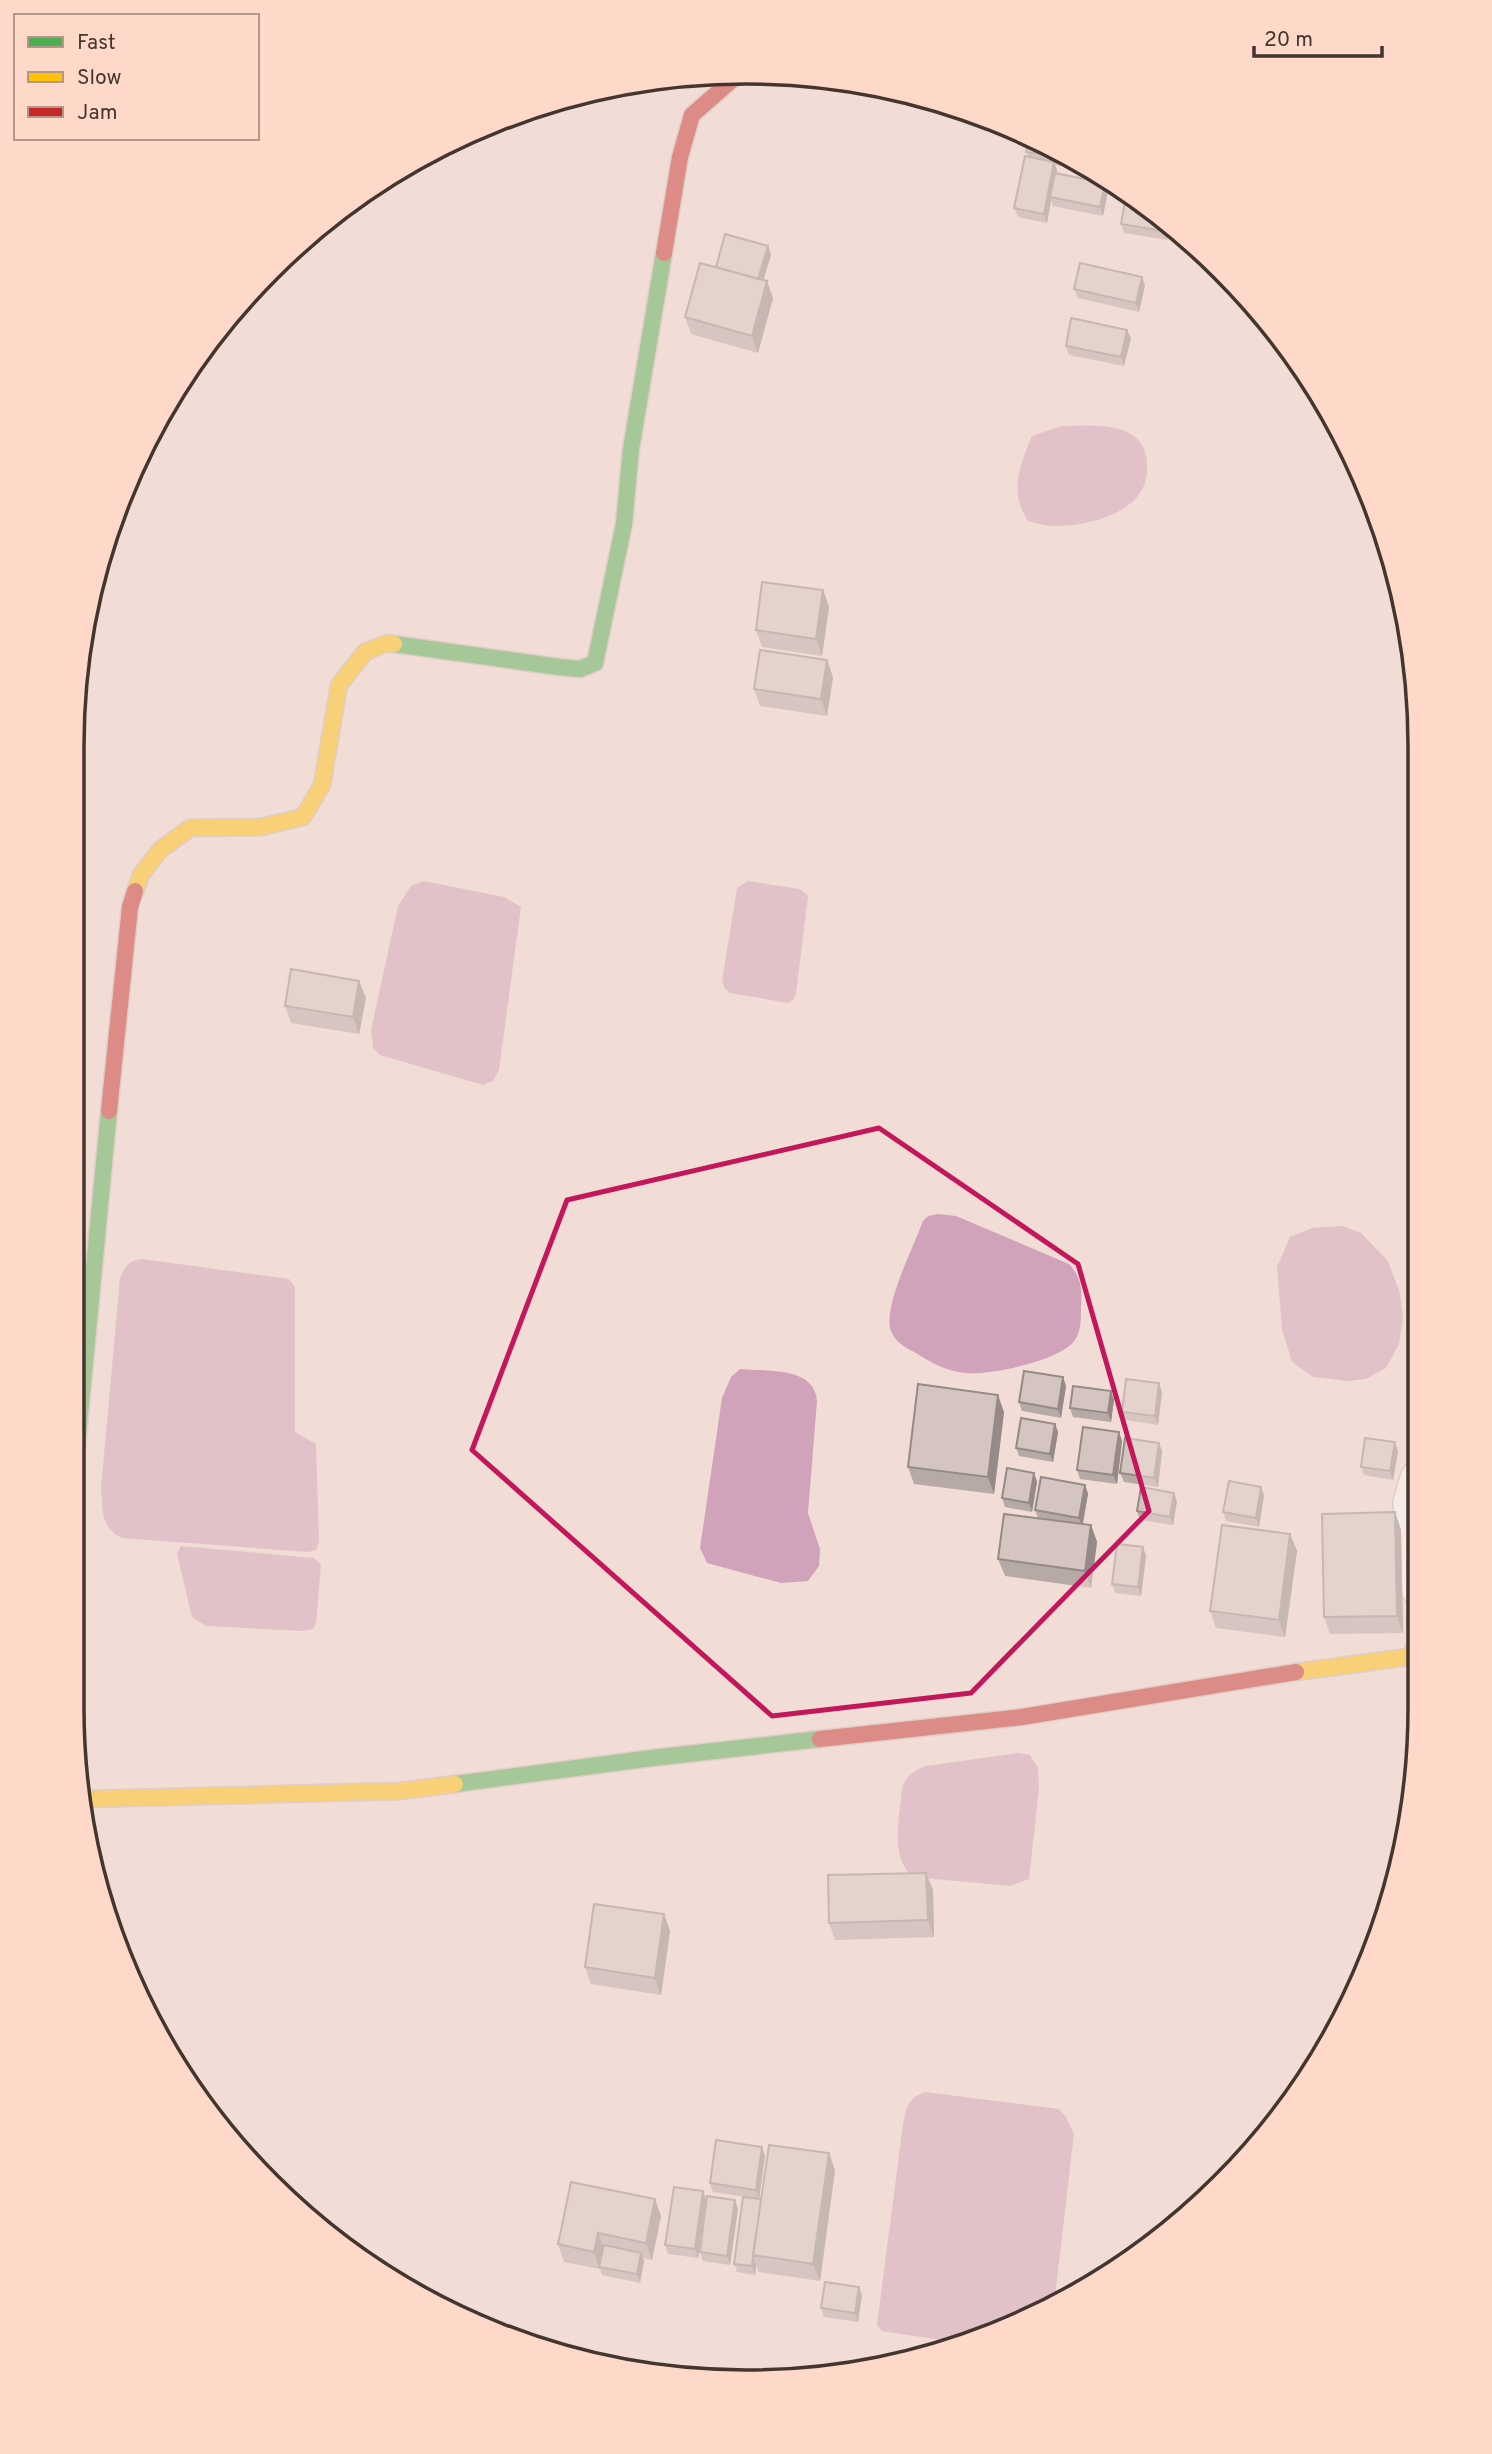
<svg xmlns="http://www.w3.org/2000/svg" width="1492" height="2454" viewBox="0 0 1492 2454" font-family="Overpass,sans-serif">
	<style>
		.water { fill: #d0a3ba }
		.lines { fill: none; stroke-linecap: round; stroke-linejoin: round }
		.street-casing { stroke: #cbbbb5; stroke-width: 40 }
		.fast-casing { stroke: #cbbbb5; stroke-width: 19 }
		.slow-casing { stroke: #cbbbb5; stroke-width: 19 }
		.jam-casing { stroke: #cbbbb5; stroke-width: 19 }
		.street { stroke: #fdfaf9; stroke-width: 37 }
		.fast { stroke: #4caf50; stroke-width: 16 }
		.slow { stroke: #ffc107; stroke-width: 16 }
		.jam { stroke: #c62828; stroke-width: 16 }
		.wall { fill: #b7a9a6 }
		.shaded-wall { fill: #958a87 }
		.building { fill: #d5c5c1; stroke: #958a87; stroke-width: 2 }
		.marked { fill: none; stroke: #c2185b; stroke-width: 5; stroke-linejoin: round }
		.rim { fill: none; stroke: #44352f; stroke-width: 3.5 }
	</style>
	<rect width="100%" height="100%" fill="#f1ddd5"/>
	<path class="water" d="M1061,426C1084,426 1115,422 1135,437C1144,444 1147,455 1147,466C1150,509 1096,525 1060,526C1049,527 1039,524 1028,521C1009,491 1019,467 1032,436Z
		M424,881L504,897L521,907L499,1070L493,1081L483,1085L380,1055L373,1048L371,1030L398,906L411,886Z
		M748,881L800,889L808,896L796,993L793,1000L788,1003L730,993L725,989L722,981L737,888Z
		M938,1214L956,1216L1069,1264C1082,1278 1082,1290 1081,1308C1081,1318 1081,1332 1075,1340C1062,1360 990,1376 965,1373C947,1371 931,1363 916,1353C905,1347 893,1341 890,1328C885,1302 914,1246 923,1221L928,1216Z
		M1342,1226L1361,1233L1388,1261L1400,1293L1403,1319L1399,1344L1386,1368L1366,1379L1347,1381L1313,1377L1292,1362L1282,1329L1277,1267L1290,1237L1312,1228Z
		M142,1259L289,1279L295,1287V1432L316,1444L319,1541L316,1550L308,1552L122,1538C100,1527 103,1510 101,1488L120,1278C125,1266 130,1260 142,1259Z
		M740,1369C768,1372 814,1366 817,1401L808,1513L820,1549L819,1566L808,1581L781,1583L707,1563L700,1548L722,1398L731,1377Z
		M181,1546L314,1558L321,1565L316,1623L313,1629L303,1631L206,1626L192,1617L177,1554Z
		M1018,1753L1030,1755L1038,1768L1039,1789L1029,1879L1010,1886L913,1877C889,1858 900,1815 902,1788C907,1775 913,1771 926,1766Z
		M925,2092L1059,2109L1066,2117L1074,2134L1055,2297L966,2344L882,2331L877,2325L903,2124C907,2106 907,2099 925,2092Z"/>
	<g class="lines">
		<g class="street-casing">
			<path id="street" d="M1419,1479L1412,1503L1419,1587"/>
		</g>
		<g class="fast-casing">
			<path id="fast" d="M394,644L559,667L580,669L595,663L624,524L631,449L664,253
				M72,1498L109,1111
				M455,1784L652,1758L820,1739"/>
		</g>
		<g class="slow-casing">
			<path id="slow" d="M135,891L141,875L160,850L190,828L261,827L303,817L322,785L339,685L365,652L387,643L394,644
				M1296,1672L1408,1657L1419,1643
				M87,1799L400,1791L455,1784"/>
		</g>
		<g class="jam-casing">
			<path id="jam" d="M664,253L680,157L692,115L741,72
				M109,1111L130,907L135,891
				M820,1739L1022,1717L1296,1672"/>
		</g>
		<use href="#street" class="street"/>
		<use href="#fast" class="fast"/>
		<use href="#slow" class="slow"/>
		<use href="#jam" class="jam"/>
	</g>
	<path class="wall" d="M1026,152L1064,155L1062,166L1055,165L1057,170V173L1108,191L1103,216L1053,206L1051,200L1047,223L1018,217L1014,208L1028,156Z
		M1121,224L1169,228L1167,240L1124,233Z
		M771,255L763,280L773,298L758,353L691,334L685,317L716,267Z
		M1145,285L1139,312L1078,298L1074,289Z
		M1131,338L1124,366L1069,355L1066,346Z
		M823,590L829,607L822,656L762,647L756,630Z
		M833,677L827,716L760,706L754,689Z
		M359,981L366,998L359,1034L291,1023L285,1006Z
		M1066,1386L1061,1418L1022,1411L1019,1402Z
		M1111,1391L1114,1400L1111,1422L1073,1417L1070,1408Z
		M1162,1392L1158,1425L1125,1420L1122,1412Z
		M1004,1412L994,1494L914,1484L908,1467Z
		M1055,1424L1058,1432L1053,1462L1019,1456L1016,1448Z
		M1119,1432L1122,1441L1117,1484L1080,1479L1077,1470Z
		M1162,1451L1158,1487L1124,1482L1120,1473Z
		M1398,1451L1393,1480L1364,1475L1361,1467Z
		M1034,1473L1037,1482L1032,1512L1005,1507L1002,1498Z
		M1085,1485L1088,1494L1083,1524L1091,1525L1097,1542L1091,1588L1005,1576L998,1559L1038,1518L1035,1510Z
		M1264,1495L1259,1527L1226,1521L1223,1512Z
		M1177,1501L1173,1525L1140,1520L1137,1511Z
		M1395,1512L1401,1530L1403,1633L1330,1634L1324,1617Z
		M1290,1534L1297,1551L1285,1637L1216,1628L1210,1611Z
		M1143,1547L1146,1556L1141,1596L1115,1593L1112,1584Z
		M926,1873L933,1890L934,1937L835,1940L829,1923Z
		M664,1914L670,1931L661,1995L591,1984L585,1967Z
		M762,2147L765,2156L759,2199L713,2192L710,2183Z
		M835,2170L820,2281L759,2272L756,2265L755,2275L737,2272L734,2264L761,2199Z
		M706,2199L698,2258L668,2254L665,2245Z
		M738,2209L730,2265L703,2261L700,2252Z
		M661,2216L652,2260L643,2258L644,2261L640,2283L602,2275L600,2269L564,2262L558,2244Z
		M862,2295L858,2322L824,2317L821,2308Z"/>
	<path class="shaded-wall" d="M1060,153L1064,155L1062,166L1059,157Z
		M1054,162L1057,170L1052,197H1050L1051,200L1047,223L1044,214Z
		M1105,183L1108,191L1103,216L1100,207Z
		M1165,224L1169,228L1167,240L1164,231Z
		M768,246L771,255L760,291L757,282Z
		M1142,277L1145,285L1139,312L1136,303Z
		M767,281L773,298L758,353L752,336Z
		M1127,330L1131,338L1124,366L1121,357Z
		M823,590L829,607L822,656L816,639Z
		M827,660L833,677L827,716L821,699Z
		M359,981L366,998L359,1034L353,1017Z
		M72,1207L78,1223L72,1263Z
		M1063,1377L1066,1386L1061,1418L1058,1409Z
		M1159,1383L1162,1392L1158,1425L1155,1416Z
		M1111,1391L1114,1400L1111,1422L1108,1413Z
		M998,1395L1004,1412L994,1494L988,1477Z
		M1055,1424L1058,1432L1053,1462L1050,1454Z
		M1119,1432L1122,1441L1117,1484L1113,1475Z
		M1395,1442L1398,1451L1393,1480L1390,1471Z
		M1159,1443L1162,1451L1158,1487L1154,1478Z
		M1034,1473L1037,1482L1032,1512L1029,1503Z
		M1085,1485L1088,1494L1082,1527L1079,1518Z
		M1261,1487L1264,1495L1259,1527L1256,1518Z
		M1174,1493L1177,1501L1173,1525L1170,1517Z
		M1395,1512L1401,1530L1403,1633L1397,1616Z
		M1091,1525L1097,1542L1091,1588L1085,1571Z
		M1290,1534L1297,1551L1285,1637L1279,1620Z
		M1143,1547L1146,1556L1141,1596L1138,1587Z
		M926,1873L933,1890L934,1937L928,1920Z
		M664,1914L670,1931L661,1995L655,1978Z
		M762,2147L765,2156L759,2199L756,2190Z
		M829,2153L835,2170L820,2281L813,2264Z
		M703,2191L706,2199L698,2258L695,2249Z
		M655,2199L661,2216L652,2260L646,2243Z
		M735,2200L738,2209L730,2265L727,2256Z
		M598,2233L604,2250L599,2267L594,2252Z
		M641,2253L644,2261L640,2283L637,2274Z
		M753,2257L756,2265L755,2275L752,2266Z
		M859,2287L862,2295L858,2322L855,2313Z"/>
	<path class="building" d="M1029,136L1060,153L1059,157L1026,152Z
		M1025,156L1054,162L1044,214L1014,208Z
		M1055,173L1105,183L1100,207L1050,197Z
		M1126,195L1133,197L1165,224L1164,231L1121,224Z
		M725,234L768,246L758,279L716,267Z
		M700,263L767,281L752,336L685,317Z
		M1080,263L1142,277L1136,303L1074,289Z
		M1071,318L1127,330L1121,357L1066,346Z
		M762,582L823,590L816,639L756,630Z
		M760,650L827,660L821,699L754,689Z
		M291,969L359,981L353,1017L285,1006Z
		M1024,1371L1063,1377L1058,1409L1019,1402Z
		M1126,1379L1159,1383L1155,1416L1122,1412Z
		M918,1384L998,1395L988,1477L908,1467Z
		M1073,1386L1111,1391L1108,1413L1070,1408Z
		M1021,1418L1055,1424L1050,1454L1016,1448Z
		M1083,1427L1119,1432L1113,1475L1077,1470Z
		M1125,1438L1159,1443L1154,1478L1120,1473Z
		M1365,1438L1395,1442L1390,1471L1361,1467Z
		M1007,1468L1034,1473L1029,1503L1002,1498Z
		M1041,1477L1085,1485L1079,1518L1035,1510Z
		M1229,1481L1261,1487L1256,1518L1223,1512Z
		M1141,1487L1174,1493L1170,1517L1137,1511Z
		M1395,1512L1397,1616L1324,1617L1322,1514Z
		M1004,1514L1091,1525L1085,1571L998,1559Z
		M1222,1525L1290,1534L1279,1620L1210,1611Z
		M1117,1544L1143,1547L1138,1587L1112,1584Z
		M926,1873L928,1920L829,1923L828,1875Z
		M594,1904L664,1914L655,1978L585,1967Z
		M716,2140L762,2147L756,2190L710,2183Z
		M769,2145L829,2153L813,2264L753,2255Z
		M571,2182L655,2199L646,2243L598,2233L594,2252L558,2244Z
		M674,2187L703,2191L695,2249L665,2245Z
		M707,2196L735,2200L727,2256L700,2252Z
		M743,2197L761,2199L752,2266L734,2264Z
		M604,2245L641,2253L637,2274L599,2267Z
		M825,2282L859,2287L855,2313L821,2308Z"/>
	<path d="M0 0H1492V2454H0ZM879,1128L1078,1264L1149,1511L971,1693L772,1716L472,1450L567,1200Z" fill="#f1ddd5" fill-opacity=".55" fill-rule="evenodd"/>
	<path class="marked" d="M879,1128L1078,1264L1149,1511L971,1693L772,1716L472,1450L567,1200Z"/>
	<path d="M0 0H1492V2454H0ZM746 84H746A662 662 0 0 1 1408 746V1708A662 662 0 0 1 746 2370H746A662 662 0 0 1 84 1708V746A662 662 0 0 1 746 84Z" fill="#fed8c8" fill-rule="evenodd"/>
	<path class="rim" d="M746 84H746A662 662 0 0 1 1408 746V1708A662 662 0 0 1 746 2370H746A662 662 0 0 1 84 1708V746A662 662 0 0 1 746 84Z"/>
	<rect x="14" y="14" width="245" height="126" fill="#fed8c8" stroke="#b4978b" stroke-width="2"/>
	<rect x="28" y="37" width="35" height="10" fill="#4caf50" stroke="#b4978b" stroke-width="2"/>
	<text x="77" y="49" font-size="21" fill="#44352f">Fast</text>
	<rect x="28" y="72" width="35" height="10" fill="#ffc107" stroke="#b4978b" stroke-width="2"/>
	<text x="77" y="84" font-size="21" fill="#44352f">Slow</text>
	<rect x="28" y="107" width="35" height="10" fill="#c62828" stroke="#b4978b" stroke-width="2"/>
	<text x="77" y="119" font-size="21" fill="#44352f">Jam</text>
	<path d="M1254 46v10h128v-10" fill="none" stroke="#44352f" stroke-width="3.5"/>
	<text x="1264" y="46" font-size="21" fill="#44352f" stroke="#fed8c8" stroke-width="5" paint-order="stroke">20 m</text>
</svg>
